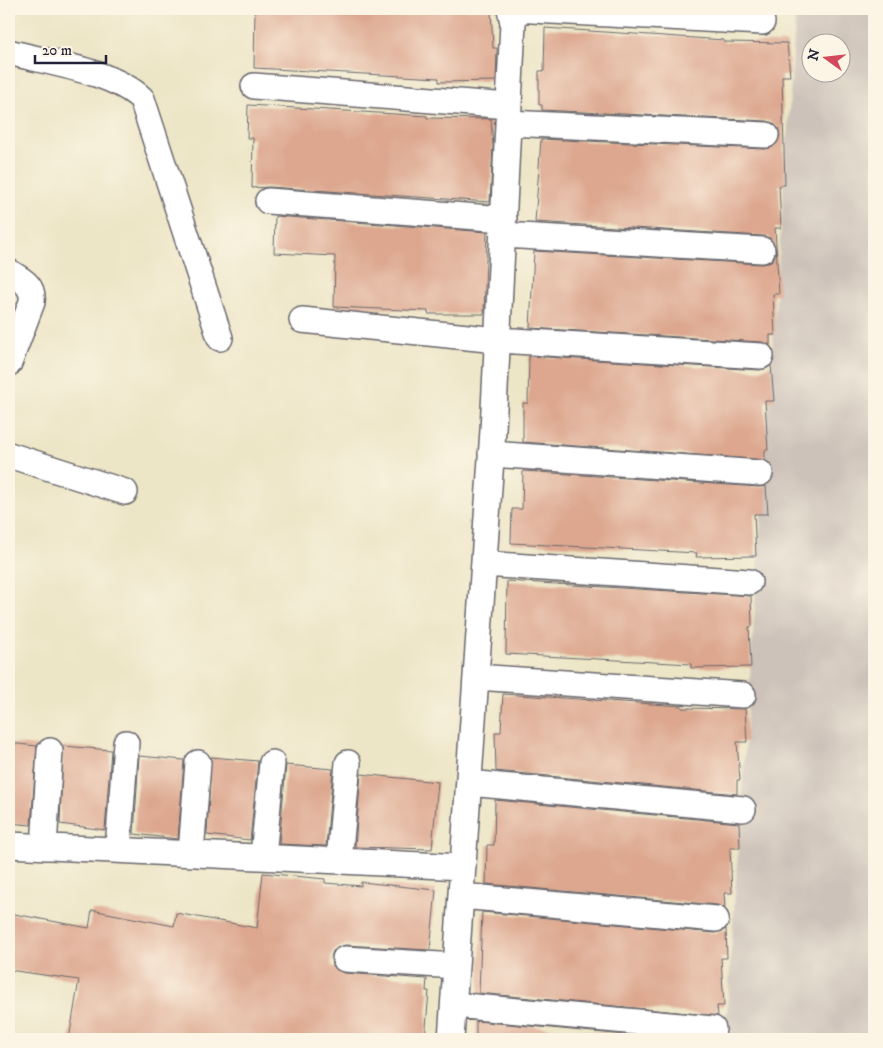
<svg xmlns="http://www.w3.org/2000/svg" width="883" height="1048" viewBox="0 0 883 1048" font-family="'IM FELL DW Pica',serif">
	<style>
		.industrial { fill: #cdc2b9; fill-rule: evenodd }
		.building { fill: #dda78f }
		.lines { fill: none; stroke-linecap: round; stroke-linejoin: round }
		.minor-casing { stroke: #69666c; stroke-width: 28 }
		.minor { stroke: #fff; stroke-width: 25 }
	</style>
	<rect width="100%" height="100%" fill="#fcf5e5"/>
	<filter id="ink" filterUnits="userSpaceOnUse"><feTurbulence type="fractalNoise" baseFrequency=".02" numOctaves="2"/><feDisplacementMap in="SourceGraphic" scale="10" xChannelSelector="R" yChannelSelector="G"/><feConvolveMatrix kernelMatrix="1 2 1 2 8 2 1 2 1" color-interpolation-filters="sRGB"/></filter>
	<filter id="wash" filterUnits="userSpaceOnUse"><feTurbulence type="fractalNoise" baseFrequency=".0096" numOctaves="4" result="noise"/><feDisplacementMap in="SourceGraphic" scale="20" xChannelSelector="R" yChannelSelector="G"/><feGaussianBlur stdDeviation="1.12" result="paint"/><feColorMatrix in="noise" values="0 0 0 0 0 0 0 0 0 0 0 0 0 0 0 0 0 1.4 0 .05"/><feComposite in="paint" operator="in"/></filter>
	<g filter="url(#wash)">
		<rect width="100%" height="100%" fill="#ece5c6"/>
		<path class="industrial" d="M796,9H874V1039H725ZM810,42H840V72H810Z"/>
		<g id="blocks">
			<path class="building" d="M255,9H491L493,48H497V51L496,81L439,82V78L254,68Z
				M545,28L724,40V42L787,43L790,76H782L785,185H779L781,228H775L779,294H773L775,335H770V345L762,342L530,328L534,251L761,264L769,263L774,258L776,250L770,238L763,236L535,222L541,139L765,149L773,147L780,136L778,128L773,123L767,121L542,110V105H539V71H544Z
				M248,105L427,116V118L491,119L493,146L490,202L269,187L252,188L253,138H247Z
				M275,216L487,232L484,314H428V311L334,307L335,256L274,253Z
				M529,356L760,370L771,365L774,401H765L768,450H765V460L523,442V403H528Z
				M523,471L759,487L766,486L768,514H754L756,556L696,557L697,553L511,543L512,509H522Z
				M507,581L751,596L752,627H749L751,667L691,668V664L506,654Z
				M503,694L682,706V708L745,709L747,742H737L740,780H737V794L496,771L495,732H501Z
				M9,743L37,746L31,825L9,823Z
				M63,746L111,750L105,830L60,824Z
				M139,756L184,760L178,839L134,834Z
				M211,757L258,761L250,840L207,835Z
				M286,765L333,769L326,846L279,844Z
				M361,774L438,782L432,849L355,847Z
				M495,800L739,823L740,848H730L732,893H724L725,908L717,905L486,884L487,845H494Z
				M263,873L325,879V883L361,886V882L436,890L430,950L345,945L333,951L331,958L332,966L344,973L427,979L426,991H429L425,1039H69L79,980L9,970V913L89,928L92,910L174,926L176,913L257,928Z
				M482,912L715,933L726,929L727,958H721L724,1006H717L718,1016L479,993Z
				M476,1021L668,1039H476Z"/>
		</g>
	</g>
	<g filter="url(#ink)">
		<use href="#blocks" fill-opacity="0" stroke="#69666c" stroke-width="1"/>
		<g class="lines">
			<g class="minor-casing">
				<path id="minor" d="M513,9L762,22
					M9,52C49,63 113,71 142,99L220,338
					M254,86L509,106
					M508,123L766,135
					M268,201L504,219
					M503,235L762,250
					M9,272C22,280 34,285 32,302L9,363
					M302,320L497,340L761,356
					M491,454L760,473
					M9,455L125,492
					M484,564L749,582
					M476,677L743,695
					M469,783L743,809
					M9,845L463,867
					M44,847L50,751
					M118,850L126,743
					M191,853L198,763
					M263,856L272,763
					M339,861L348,763
					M461,896L716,919
					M345,959L456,966
					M454,1005L713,1029
					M451,1039L493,430L513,23L510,9"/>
			</g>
			<use href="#minor" class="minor"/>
		</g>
	</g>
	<rect width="883" height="1048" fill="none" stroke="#fcf5e5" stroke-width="30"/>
	<g transform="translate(826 58) rotate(285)"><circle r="24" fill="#fcf5e5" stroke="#a5a1a1"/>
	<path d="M0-4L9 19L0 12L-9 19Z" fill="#d1495b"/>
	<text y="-8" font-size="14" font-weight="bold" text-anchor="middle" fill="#22223b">N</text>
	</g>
	<path d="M35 55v8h71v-8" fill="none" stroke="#22223b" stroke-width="2.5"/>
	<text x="42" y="55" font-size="15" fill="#22223b" stroke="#fcf5e5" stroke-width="4" paint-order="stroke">20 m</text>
</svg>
